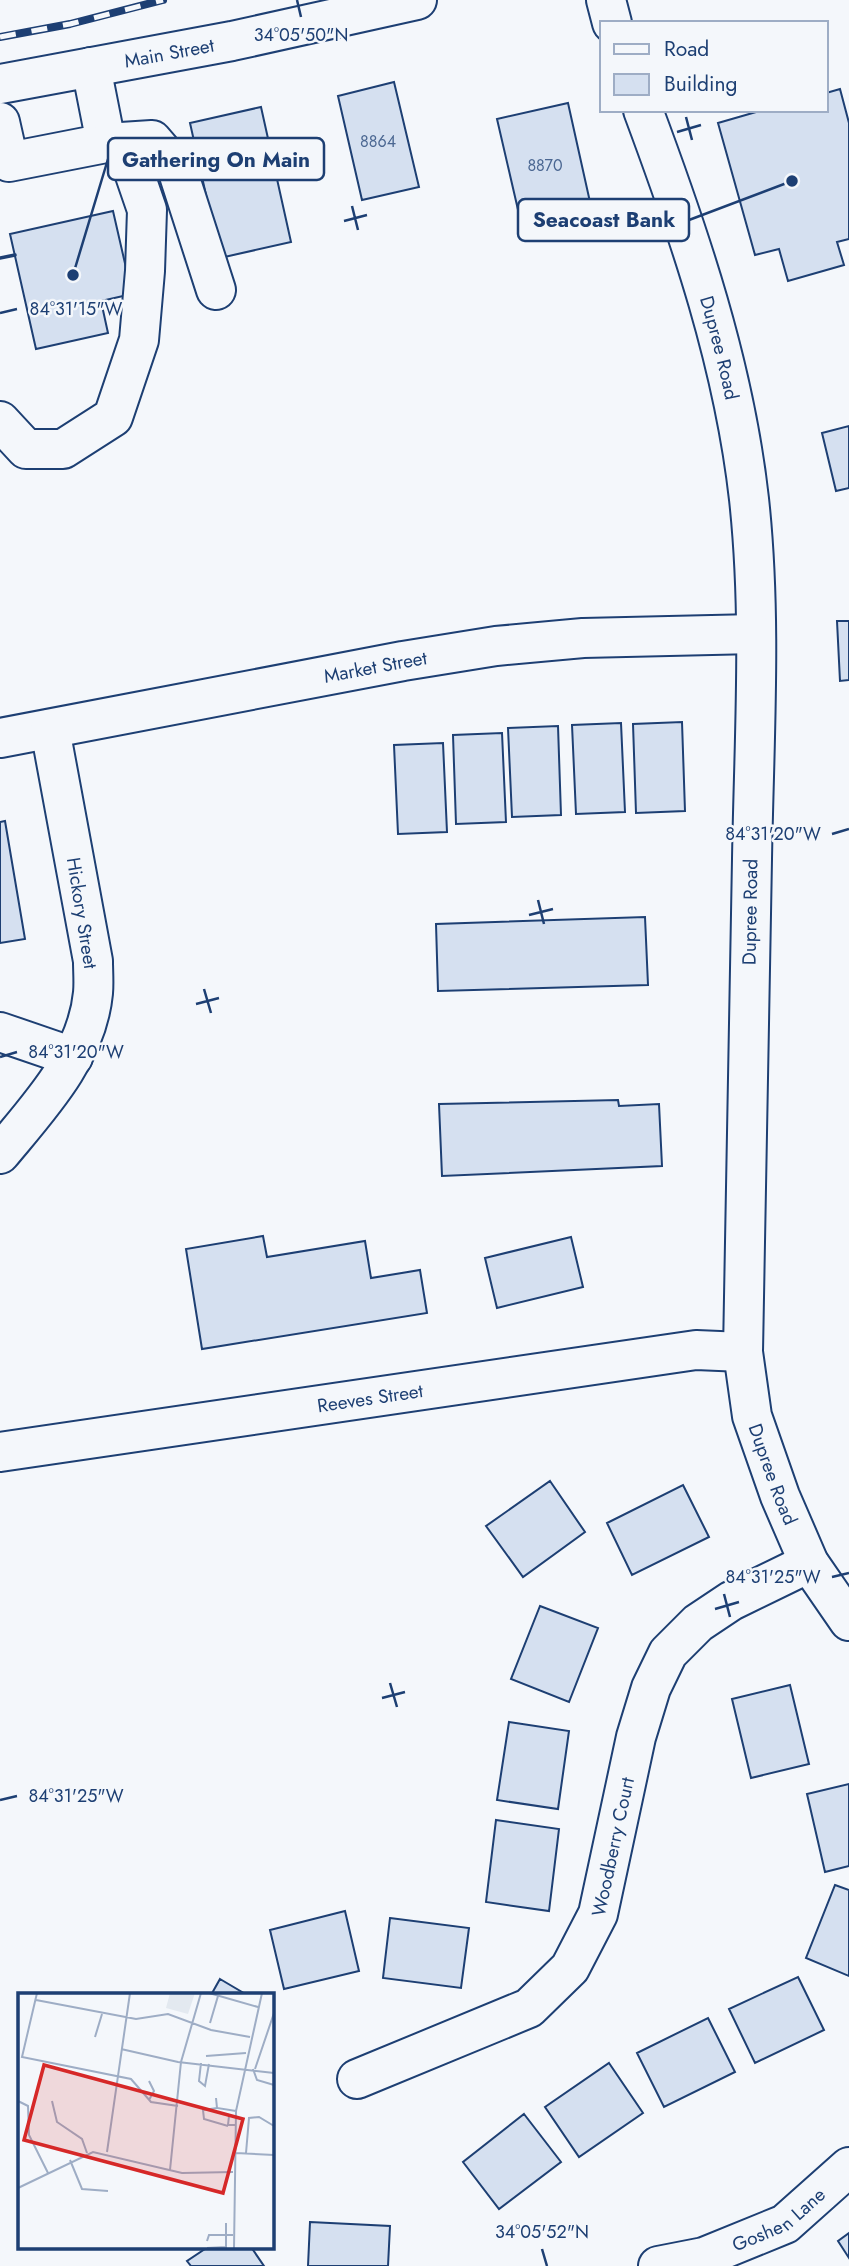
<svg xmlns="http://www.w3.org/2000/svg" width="849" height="2266" viewBox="0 0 849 2266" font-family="Jost,sans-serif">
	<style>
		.building { fill: #d5e0f0; stroke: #1d3f73; stroke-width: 2 }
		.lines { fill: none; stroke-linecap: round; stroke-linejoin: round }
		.minor-casing { stroke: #1d3f73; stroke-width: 42 }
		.major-casing { stroke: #1d3f73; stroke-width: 42 }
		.minor { stroke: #f4f7fb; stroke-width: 38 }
		.major { stroke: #f4f7fb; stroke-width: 38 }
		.rail-casing { stroke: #1d3f73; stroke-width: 8 }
		.rail { stroke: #f4f7fb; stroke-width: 5; stroke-dasharray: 16; stroke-linecap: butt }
		.wall { stroke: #1d3f73; stroke-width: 3.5 }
		.ticks { fill: none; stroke: #1d3f73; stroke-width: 2.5 }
		.labels { text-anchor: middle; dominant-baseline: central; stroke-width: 5; stroke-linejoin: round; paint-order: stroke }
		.number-label { font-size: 16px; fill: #4b6792 }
		.street-label { font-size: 19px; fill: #1d3f73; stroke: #f4f7fb }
		.inset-road { fill: none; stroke: #9eadc5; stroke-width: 2 }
		.view { fill: #d62828; fill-opacity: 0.15; stroke: #d62828; stroke-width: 3.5 }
		.inset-edge { fill: none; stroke: #1d3f73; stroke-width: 3.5 }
		.ticks-label { font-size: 18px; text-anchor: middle; fill: #1d3f73; stroke: #f4f7fb; stroke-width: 5; stroke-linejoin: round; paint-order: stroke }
		.leader { fill: none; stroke: #1d3f73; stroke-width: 2.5 }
		.callout-dot { fill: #1d3f73; stroke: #f4f7fb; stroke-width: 2.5 }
		.callout { fill: #f4f7fb; stroke: #1d3f73; stroke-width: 2.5 }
		.callout-label { font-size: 21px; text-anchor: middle; font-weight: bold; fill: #1d3f73 }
	</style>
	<rect width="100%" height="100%" fill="#f4f7fb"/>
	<path class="building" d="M394,82L419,187L362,200L338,96Z
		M840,89L849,123V239L837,242L844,265L788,281L779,249L755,255L718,123L763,110H826V93Z
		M568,103L592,211L522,227L497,119Z
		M261,107L291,242L220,258L190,123Z
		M113,211L132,294L101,301L108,333L36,349L10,234Z
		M849,426V488L836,491L822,433Z
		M837,621H849V680L840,681Z
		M682,722L685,811L636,813L633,724Z
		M621,723L625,812L576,814L572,725Z
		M558,726L561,815L512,817L508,728Z
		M502,733L506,822L456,824L453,735Z
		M443,743L447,832L398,834L394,745Z
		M5,821L25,939L0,943V822Z
		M645,917L648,985L438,991L436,924Z
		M618,1100L619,1106L659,1104L662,1166L442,1176L439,1104Z
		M263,1236L267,1257L365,1241L371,1278L420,1270L427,1313L202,1349L186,1249Z
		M571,1237L583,1287L497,1308L485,1258Z
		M550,1481L585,1532L523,1577L486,1526Z
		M683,1485L709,1537L632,1575L607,1523Z
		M540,1606L598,1628L569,1702L511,1679Z
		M790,1685L809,1764L751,1778L732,1699Z
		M509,1722L569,1731L558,1809L497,1800Z
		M849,1784V1866L825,1872L807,1794Z
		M496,1820L559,1829L549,1911L486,1902Z
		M835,1885L849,1890V1976L806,1958Z
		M345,1911L359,1971L284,1989L270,1930Z
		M390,1918L469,1928L461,1988L383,1978Z
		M798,1977L824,2030L755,2063L729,2009Z
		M220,1979L247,1995H211Z
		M708,2018L735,2072L664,2107L637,2053Z
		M609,2063L643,2113L579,2157L545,2107Z
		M524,2114L561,2162L499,2209L463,2162Z
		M310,2222L390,2226L388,2266H308Z
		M849,2233V2258L838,2241Z
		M208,2247H251L264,2266H191L187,2261Z"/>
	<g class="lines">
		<g class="minor-casing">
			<g id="minor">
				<path d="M606,0L612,23"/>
				<path id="s1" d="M643,110C690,236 734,365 749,499C762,618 754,740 752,859C748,1024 745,1188 743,1352L752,1416L780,1496L809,1563L849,1621"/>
				<path d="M0,122L9,162L106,143L91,67"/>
				<path d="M106,143L152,140L177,169L216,290"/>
				<path d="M0,421L26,449H63L113,417L139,340L145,271L147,210L124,143"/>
				<path id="s2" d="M0,738L403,661L496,646L583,638L755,634"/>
				<path d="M0,1032L73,1057"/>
				<path d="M0,1154C38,1108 87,1057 93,993C94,983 93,972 93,961L50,729"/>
				<path id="s3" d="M0,1452L696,1350L743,1352"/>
				<path id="s4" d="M357,2079L529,2008L570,1968L598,1914L636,1737L651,1688L668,1653L698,1623L731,1601L809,1563"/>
				<path id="s5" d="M658,2266L704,2257L785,2224L849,2167"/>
			</g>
		</g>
		<g class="major-casing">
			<g id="major">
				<path id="s6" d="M0,84L232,41L417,0"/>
			</g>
		</g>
		<use href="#minor" class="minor"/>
		<use href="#major" class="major"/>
		<g class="rail-casing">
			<path id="rail" d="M0,37L70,24L163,0"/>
		</g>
		<use href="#rail" class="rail"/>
		<path class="wall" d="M0,258L15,255"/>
	</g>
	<path class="ticks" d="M297,0L301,17M686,117L692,140M677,132L701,125M352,206L358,230M344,221L367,215M0,313L17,309M832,834L849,829M538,900L544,924M529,915L553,909M204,989L211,1013M196,1004L219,998M0,1057L17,1052M832,1577L849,1573M724,1594L730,1617M715,1609L739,1602M390,1683L397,1707M382,1698L405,1692M0,1800L17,1796M542,2249L547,2266"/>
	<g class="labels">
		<g class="number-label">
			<text x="378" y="141">8864</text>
			<text x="545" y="165">8870</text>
		</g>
		<g class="street-label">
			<text stroke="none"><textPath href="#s6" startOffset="172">Main Street</textPath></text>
			<text stroke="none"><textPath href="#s1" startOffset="250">Dupree Road</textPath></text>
			<text stroke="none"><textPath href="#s2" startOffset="382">Market Street</textPath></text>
			<text transform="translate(750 912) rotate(-89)">Dupree Road</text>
			<text transform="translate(82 913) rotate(81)">Hickory Street</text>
			<text stroke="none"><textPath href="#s3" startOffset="374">Reeves Street</textPath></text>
			<text stroke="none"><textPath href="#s1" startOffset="1384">Dupree Road</textPath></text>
			<text stroke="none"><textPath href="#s4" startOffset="373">Woodberry Court</textPath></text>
			<text stroke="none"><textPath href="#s5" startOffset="131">Goshen Lane</textPath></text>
		</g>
	</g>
	<g transform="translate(18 1993)">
		<rect width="256" height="256" fill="#f4f7fb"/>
		<path d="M152,0H177L170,21L148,15Z" fill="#e3e9f0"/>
		<path class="inset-road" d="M19,0L4,64L113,86L133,109L160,113M191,0L240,14M18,7L118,26L150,21L193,37L232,44M192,30L200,3M77,44L84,21M103,56L160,69L256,80M188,63L228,60M183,70L181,88L187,93L191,71M235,76L239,87L256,92M237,76L256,20M198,105L199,115L218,118M131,107L136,98L131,88M0,108L10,113L11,142L30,180M34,108L39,129L64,146L69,160M199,115L185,117L186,126L210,133M217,123H211L210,132H217M89,159L112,0M218,160L256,162M228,160L231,125L241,124L256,133M52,167L64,196L90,198M152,177L163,69L183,0M0,195L75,159L164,180L215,179M189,248L191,242H215M189,255L208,254V230M216,255L218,118L244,0"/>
		<path class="view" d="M26,72L225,126L205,200L6,147Z"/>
		<rect width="256" height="256" class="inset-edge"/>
	</g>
	<g class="ticks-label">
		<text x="301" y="41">34°05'50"N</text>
		<text x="76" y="315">84°31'15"W</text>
		<text x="773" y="840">84°31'20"W</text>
		<text x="76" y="1058">84°31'20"W</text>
		<text x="773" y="1583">84°31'25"W</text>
		<text x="76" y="1802">84°31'25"W</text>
		<text x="542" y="2238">34°05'52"N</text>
	</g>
	<path class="leader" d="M73 275L108 159M792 181L689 220"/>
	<g class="callout-dot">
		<circle cx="73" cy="275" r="7"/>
		<circle cx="792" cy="181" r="7"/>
	</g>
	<g class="callout">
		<rect x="108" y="138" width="216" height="42" rx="7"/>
		<rect x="518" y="199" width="171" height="42" rx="7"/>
	</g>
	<g class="callout-label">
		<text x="216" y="167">Gathering On Main</text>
		<text x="604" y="227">Seacoast Bank</text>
	</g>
	<rect x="600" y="21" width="228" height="91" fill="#f4f7fb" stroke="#9eadc5" stroke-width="2"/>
	<rect x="614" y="44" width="35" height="10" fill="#f4f7fb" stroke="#9eadc5" stroke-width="2"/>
	<text x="664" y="56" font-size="21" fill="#1d3f73">Road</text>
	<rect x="614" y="74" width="35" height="21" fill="#d5e0f0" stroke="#9eadc5" stroke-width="2"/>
	<text x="664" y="91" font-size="21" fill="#1d3f73">Building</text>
</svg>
